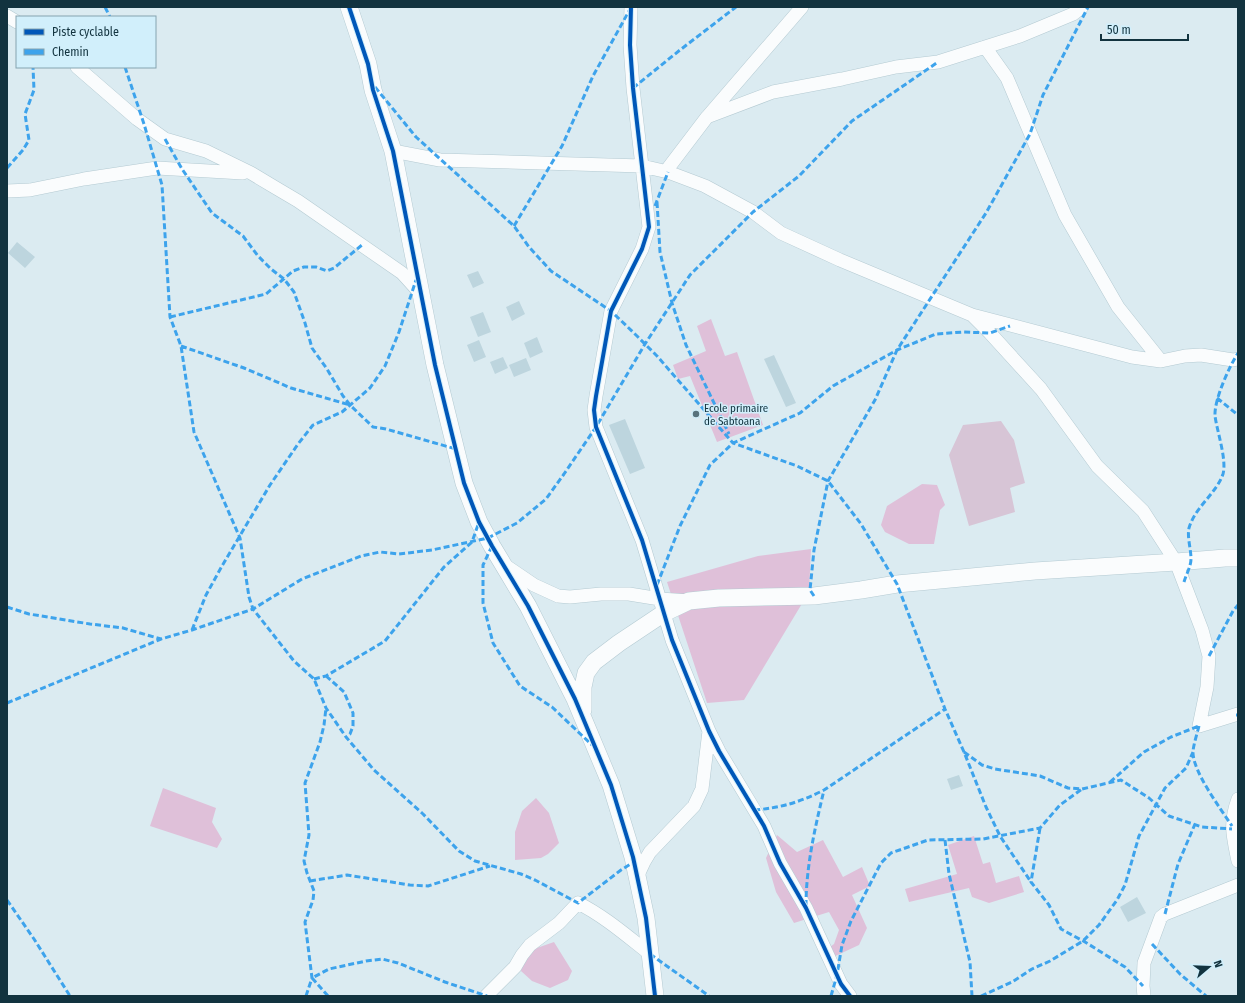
<svg xmlns="http://www.w3.org/2000/svg" width="1245" height="1003" viewBox="0 0 1245 1003" font-family="'Fira Sans Condensed',sans-serif">
	<style>
		.green { fill: #d7c5d6 }
		.forest { fill: #dfc0d9 }
		.building { fill: #bdd5de }
		.lines { fill: none; stroke-linecap: round; stroke-linejoin: round }
		.minor-casing { stroke: #b4cad2; stroke-width: 14 }
		.tertiary-casing { stroke: #b4cad2; stroke-width: 18 }
		.minor { stroke: #fafcfd; stroke-width: 13 }
		.tertiary { stroke: #fafcfd; stroke-width: 17 }
		.quiet { stroke: #3da3ec; stroke-width: 3; stroke-dasharray: 6 3; stroke-linecap: butt }
		.cycleway-casing { stroke: #d1effb; stroke-width: 6 }
		.cycleway { stroke: #0057b8; stroke-width: 4 }
		.poi-dot { fill: #58737d; stroke: #d1effb; stroke-width: 1.5 }
		.labels { text-anchor: middle; dominant-baseline: central; stroke-width: 3; stroke-linejoin: round; paint-order: stroke }
		.poi-label { font-size: 11px; fill: #12333f; stroke: #d1effb; text-anchor: start }
	</style>
	<rect width="100%" height="100%" fill="#dbebf1"/>
	<path class="green" d="M1001,421L1014,440L1025,483L1010,488L1015,512L969,526L949,455L963,425Z"/>
	<path class="forest" d="M711,319L725,356L737,352L763,425L717,442L690,376L678,379L673,365L706,351L697,326Z
		M922,484L937,485L945,505L940,510L934,544H909L885,532L881,525L887,506Z
		M811,549L809,592L744,700L707,703L667,582L758,556Z
		M163,788L216,808L212,822L222,839L217,848L150,826Z
		M536,798L549,813L559,843L548,854L541,858L515,860V832L522,811Z
		M777,835L797,852L823,840L843,877L862,867L870,886L852,895L867,928L859,945L831,958L827,949L834,944L839,930L829,912L794,923L776,892L766,858Z
		M974,836L983,864L990,862L996,883L1019,876L1024,892L989,903L972,897L969,888L909,902L905,889L957,874L948,845Z
		M554,942L572,971L568,980L550,988L532,981L521,971L522,966L534,949Z"/>
	<path class="building" d="M17,242L35,257L25,268L8,253Z
		M478,271L484,283L473,288L467,275Z
		M519,301L525,314L512,321L506,307Z
		M483,312L491,332L478,337L470,317Z
		M537,337L543,352L530,358L524,343Z
		M479,340L486,357L474,362L467,345Z
		M774,355L796,403L786,407L764,359Z
		M503,357L508,368L495,374L490,362Z
		M526,358L531,370L514,377L509,365Z
		M625,419L645,468L630,474L609,425Z
		M959,775L963,786L951,790L947,779Z
		M1137,897L1146,913L1128,922L1120,907Z"/>
	<g class="lines">
		<g class="minor-casing">
			<path id="minor" d="M631,7L630,45L633,88L649,227L642,249L611,311L596,396L594,410L596,427L642,540L672,640L709,731L719,751L764,826L780,863L806,908L841,984L850,996
				M7,16L17,22
				M985,47L1007,78L1065,215L1118,307L1161,361
				M77,67L137,119L165,139L206,151L251,173L276,188L298,201L402,273L421,294
				M708,116L802,7
				M393,151L440,160L642,166L668,172L705,186L753,212L781,233L840,260L972,315L1132,357L1161,361L1185,356L1201,355L1233,360L1238,359
				M668,172L669,167L707,117L773,92L842,79L896,67L938,62L1020,36L1073,14L1082,7
				M7,191L30,190L84,179L157,168L243,173
				M973,316L990,333L1041,389L1097,466L1143,511L1176,562L1202,630L1209,656L1207,687L1199,726L1238,714
				M506,566L534,585L558,596L570,597L601,594H629L660,599L689,601
				M1238,799C1229,824 1233,836 1238,861
				M637,877L644,862L650,852L694,806L702,789L709,731
				M486,996L515,967L522,955L530,945L559,923L578,903C604,916 627,936 650,954
				M1144,996L1143,986L1144,963L1161,917L1165,914L1238,885"/>
		</g>
		<g class="tertiary-casing">
			<path id="tertiary" d="M349,7L368,64L373,90L393,151L435,365L464,483L479,522L492,546L528,606L575,699L611,785L633,857L646,918L655,996
				M583,710V687L586,673L594,662L619,643L664,613L689,601L719,598L814,596L861,590L897,584L1035,571L1176,562L1225,558H1238"/>
		</g>
		<use href="#minor" class="minor"/>
		<use href="#tertiary" class="tertiary"/>
		<path class="quiet" d="M105,7L110,17
			M125,67L144,124L162,185L170,317L181,346L194,432L240,538L249,597L253,609L294,661L314,679L326,708L346,737L374,770L423,814L459,851L475,861L521,874L535,880L578,903L621,870L634,862
			M375,87L416,137L514,226L529,247L551,271L611,311L637,336L657,356L733,443L797,466L828,481L861,524L897,584L945,709L964,752L986,807L1000,836L1031,882
			M633,88L680,50L736,7
			M165,139L182,169L212,213L243,236L258,256L271,269L284,279L294,292L305,323L312,348L327,369L343,396L350,405L373,427L386,429L456,449
			M7,168L23,150L29,140L25,114L34,90L33,67
			M657,202L660,252L672,303L686,345L729,434
			M655,206L668,172
			M514,226L562,146L593,76L629,11
			M170,317L266,294L293,271L304,267H316L327,271L334,268L362,245
			M181,346L244,368L291,388L350,405
			M1217,398L1238,415
			M492,546L483,565V603L493,643L520,686L552,707L592,745
			M1184,582C1186,575 1191,566 1191,559C1191,549 1187,537 1189,528C1195,507 1216,494 1223,474C1227,460 1217,431 1215,416C1214,400 1229,367 1238,353
			M657,585L680,526L710,465L733,443L800,413L833,386L897,350L936,334L963,332L990,333L1010,326
			M814,596L810,590L814,550L828,481L875,400L897,350L986,213L1030,134L1043,95L1088,7
			M7,607L29,614L90,624L123,628L161,639
			M192,630L206,595L222,566L270,485L298,444L313,425L342,412L370,388L385,366L399,332L416,280
			M1209,656L1233,611L1238,605
			M326,676L344,692L353,713V726L350,734L346,737
			M314,679L326,676L385,641L444,567L472,542L479,522
			M7,703L161,639L192,630L253,609L302,579L361,556L380,552L399,554L432,550L488,538L517,523L546,499L564,474L596,427L645,344L690,275L753,212L799,176L852,121L938,62
			M1236,715H1238
			M1199,726C1197,734 1194,743 1193,751C1192,771 1221,809 1232,826
			M964,752L982,765L995,769L1040,776L1068,788L1082,789L1121,780L1149,798L1169,816L1202,827L1232,829
			M1110,782L1144,752L1171,737L1199,726
			M754,810C781,808 800,802 824,790L945,709
			M1040,828L1031,882L1049,905L1061,929L1085,942L1125,967L1143,986
			M945,840L949,874L970,962L972,996
			M310,881L347,875L410,885L428,886L490,866
			M7,900L34,939L70,996
			M806,906C806,866 815,828 824,790
			M1165,914L1178,864L1195,824
			M1152,944L1180,974L1206,996
			M650,954L709,996
			M306,996L312,978L305,922L313,900L314,891L307,873L304,861L309,835L305,783L320,742L324,725L326,708
			M328,996L312,978L329,969L366,961L382,959L398,963L445,982L487,996
			M831,996L837,975L842,945L851,921L881,863L891,853L928,840L983,839L1040,828L1060,805L1082,789
			M981,996L1012,982L1032,969L1050,961L1083,941L1099,925L1117,900L1125,885L1139,836L1165,788L1186,768L1193,752"/>
		<g class="cycleway-casing">
			<path id="cycleway" d="M349,7L368,64L373,90L393,151L435,365L464,483L479,522L492,546L528,606L575,699L611,785L633,857L646,918L655,996
				M631,7L630,45L633,88L649,227L642,249L611,311L596,396L594,410L596,427L642,540L672,640L709,731L719,751L764,826L780,863L806,908L841,984L850,996"/>
		</g>
		<use href="#cycleway" class="cycleway"/>
	</g>
	<circle class="poi-dot" cx="696" cy="414" r="4"/>
	<g class="labels">
		<g class="poi-label">
			<text x="704" y="408">Ecole primaire<tspan x="704" dy="13">de Sabtoana</tspan></text>
		</g>
	</g>
	<rect width="1245" height="1003" fill="none" stroke="#12333f" stroke-width="16"/>
	<rect x="16" y="16" width="140" height="52" fill="#d1effb" stroke="#85a4b0"/>
	<rect x="24" y="29" width="20" height="6" fill="#0057b8" stroke="#85a4b0"/>
	<text x="52" y="36" font-size="12" fill="#12333f">Piste cyclable</text>
	<rect x="24" y="49" width="20" height="6" fill="#3da3ec" stroke="#85a4b0"/>
	<text x="52" y="56" font-size="12" fill="#12333f">Chemin</text>
	<g transform="translate(1209 967) rotate(71)" stroke="#d1effb" stroke-width="3" paint-order="stroke">
	<path d="M0-3L7 15L0 10L-7 15Z" fill="#12333f"/>
	<text y="-6" font-size="11" font-weight="bold" text-anchor="middle" fill="#12333f">N</text>
	</g>
	<path d="M1101 34v6h87v-6" fill="none" stroke="#12333f" stroke-width="2"/>
	<text x="1107" y="34" font-size="12" fill="#12333f" stroke="#d1effb" stroke-width="3" paint-order="stroke">50 m</text>
</svg>
